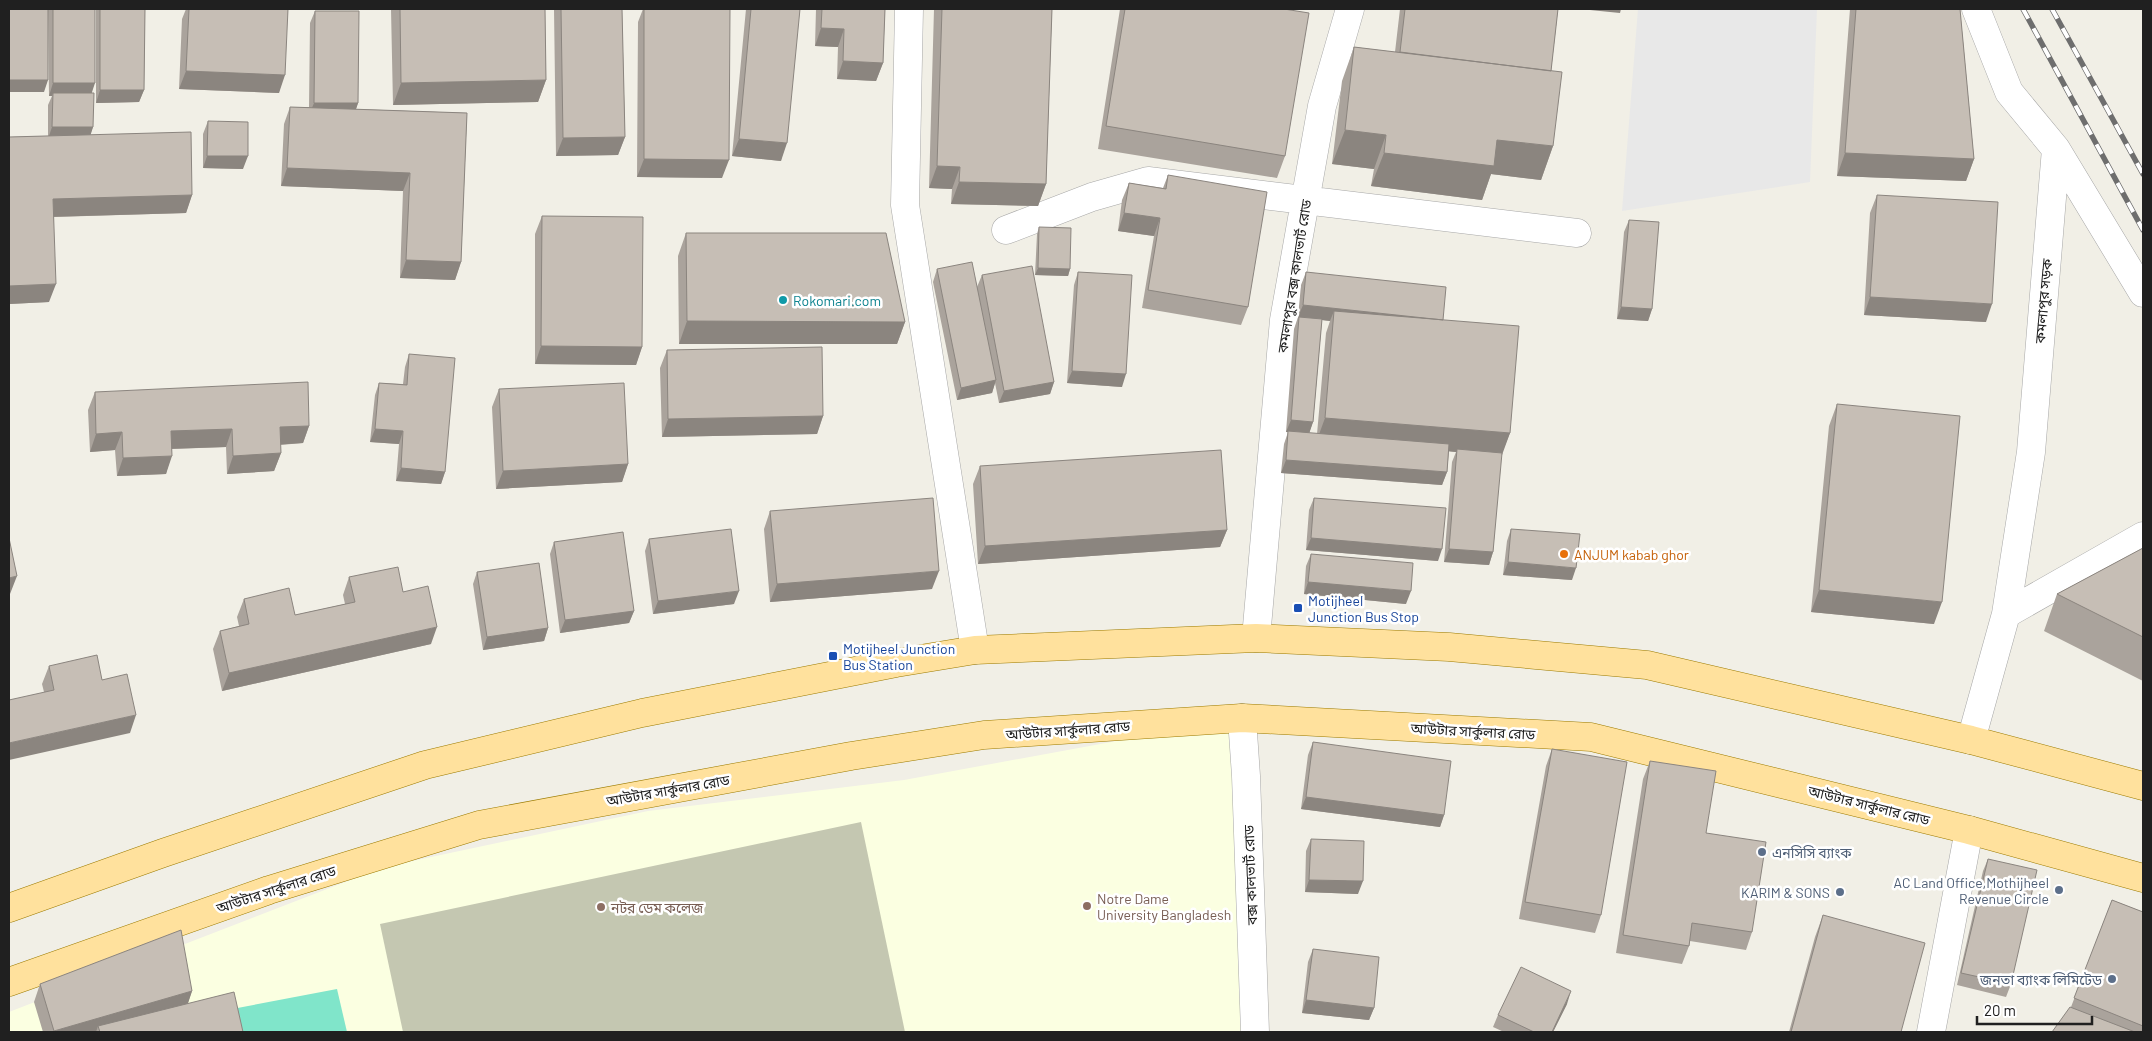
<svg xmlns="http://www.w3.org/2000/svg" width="2152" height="1041" viewBox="0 0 2152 1041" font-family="Barlow,'Noto Sans Bengali',sans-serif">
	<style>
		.education { fill: #fbffe1 }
		.construction { fill: #c4c7b1 }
		.pitch { fill: #80e5ca }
		.parking { fill: #e8e8e8 }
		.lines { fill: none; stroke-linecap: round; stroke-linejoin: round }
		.minor-casing { stroke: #a7a7a7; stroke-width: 29 }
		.major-casing { stroke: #9c7b00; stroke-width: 29 }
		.minor { stroke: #fff; stroke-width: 28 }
		.major { stroke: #ffe19d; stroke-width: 28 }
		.rail-casing { stroke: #6e6e6e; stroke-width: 5.5 }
		.rail { stroke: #fff; stroke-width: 4; stroke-dasharray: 11; stroke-linecap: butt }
		.wall { fill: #aaa39c; fill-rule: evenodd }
		.shaded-wall { fill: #8b857f }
		.building { fill: #c6beb5; stroke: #8b857f }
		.culture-dot { fill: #0f9aa8; stroke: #fff; stroke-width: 2 }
		.food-dot { fill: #e8710a; stroke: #fff; stroke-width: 2 }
		.transit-dot { fill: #1a4fb4; stroke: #fff; stroke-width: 2 }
		.service-dot { fill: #5c6f8a; stroke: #fff; stroke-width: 2 }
		.education-dot { fill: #8d6e63; stroke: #fff; stroke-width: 2 }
		.labels { text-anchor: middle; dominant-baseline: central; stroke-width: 5; stroke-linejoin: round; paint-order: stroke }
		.street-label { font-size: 14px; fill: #202020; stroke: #fff }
		.culture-label { font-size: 14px; fill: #0d838f; stroke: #fff; text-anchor: start }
		.food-label { font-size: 14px; fill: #c56008; stroke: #fff; text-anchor: start }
		.transit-label { font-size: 14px; fill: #164399; stroke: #fff; text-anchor: start }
		.service-label { font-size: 14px; fill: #4e5e75; stroke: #fff; text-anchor: end }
		.education-label { font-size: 14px; fill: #785e54; stroke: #fff; text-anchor: start }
	</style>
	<rect width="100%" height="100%" fill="#f1efe6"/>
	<path class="education" d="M1242,718L1255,1032H9V1012L384,867L648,811L904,780Z"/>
	<path class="construction" d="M861,822L905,1032H403L380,924Z"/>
	<path class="pitch" d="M337,989L347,1032H232L227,1010Z"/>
	<path class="parking" d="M1638,9H1817L1810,182L1622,211Z"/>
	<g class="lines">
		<g class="minor-casing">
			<path id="minor" d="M909,9L905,205L975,650
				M1976,9L2009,92L2056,149L2031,452L2006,614
				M2056,149L2143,293
				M1006,230L1092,197L1148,181L1577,233
				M1256,638L1284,320L1322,106L1350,9
				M1242,718L1246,776L1255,1032
				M1971,740L2006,614L2143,536
				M1931,1032L1969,830"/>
		</g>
		<g class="major-casing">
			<path id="major" d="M9,908L163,853L425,765L642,713L896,663L975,650L1256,638L1449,647L1647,665L1971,740L2143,786
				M9,982L269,890L479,825L851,756L984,735L1242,718L1591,737L1969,830L2143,878"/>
		</g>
		<use href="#minor" class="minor"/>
		<use href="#major" class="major"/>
		<g class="rail-casing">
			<path id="rail" d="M2023,9L2143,230
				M2052,9L2143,174"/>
		</g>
		<use href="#rail" class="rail"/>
	</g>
	<path class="wall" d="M48,9H95L92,93L93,127L90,135L192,195L186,213L54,217L49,302L9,304V137L48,136V105L52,96H49Z
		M96,9H145L144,90L139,102L96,103Z
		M186,9H288L279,93L179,89L182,19Z
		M391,9H545L546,80L538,102L393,105Z
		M554,9H622L625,137L618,155L556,156Z
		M643,9H730L722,178L637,177L638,22Z
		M746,9H800L781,161L732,156Z
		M816,9H885L883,63L876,81L837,79L838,47L815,46Z
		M934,9H1052L1046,184L1038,206L951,204L952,189L929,188Z
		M1120,9H1284L1285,156L1277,178L1098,149Z
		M1400,9H1558L1551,71L1553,146L1541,180L1491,174L1482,200L1371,186L1374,169L1332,164L1342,81L1354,47L1395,52Z
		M1850,9H1960L1974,159L1966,181L1837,176Z
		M315,11L358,103L356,109L467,113L461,262L455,280L400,278L403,191L281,186L284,124L290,107H309L310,23Z
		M208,121L243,169L203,168V134Z
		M1168,175L1248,307L1241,325L1142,308L1154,236L1118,231L1122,200L1129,183L1163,188Z
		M1877,195L1986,322L1864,315L1870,213Z
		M542,216L642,347L636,365L535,364V234Z
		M1629,220L1652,309L1648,321L1617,319L1624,232Z
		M1039,227L1070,269L1068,276L1035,275L1037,234Z
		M686,233L905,322L897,344H679L678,256Z
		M937,269L977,287L982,275L1054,382L1050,394L999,403L995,383L992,393L957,400L933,282Z
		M1078,272L1122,387L1067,383L1074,285Z
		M1306,272L1443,320L1510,433L1501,455L1493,552L1489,565L1444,562L1452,462L1456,452L1449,451L1447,472L1442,485L1281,473L1284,444L1288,432H1286L1294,329L1298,317L1301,285ZM1322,320L1330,321L1326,333L1317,434L1309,433L1313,422Z
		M667,350L823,416L817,434L662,437L660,368Z
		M409,354L445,472L441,484L396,481L399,444L370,442L375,395L379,383L403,384L405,367Z
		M499,389L628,464L622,482L496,489L492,407Z
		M95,392L309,426L303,443L280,445L281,453L274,471L227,474L226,447L172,449L166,474L117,476L115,450L90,452L88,410Z
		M1837,404L1934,624L1811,612L1829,426Z
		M980,466L1227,530L1220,547L978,564L973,484Z
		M1314,498L1438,561L1306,550L1309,510Z
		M770,511L932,589L770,602L764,529Z
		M1511,529L1572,580L1503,575L1507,541Z
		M649,539L734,604L653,614L645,551Z
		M554,542L634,611L629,623L560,633L550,554Z
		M2143,548V681L2044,631L2057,594Z
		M1311,554L1406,604L1304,594L1306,566Z
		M477,572L548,628L544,641L483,650L473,584Z
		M349,577L403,592L431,644L222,691L213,649L220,631L239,626L237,617L244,599L295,615L345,604L343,595Z
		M49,666L102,680L130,733L44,692L42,684Z
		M1313,742L1444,815L1440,827L1301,809L1308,755Z
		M1552,749L1601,915L1595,933L1519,919L1546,766Z
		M1650,761L1706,833L1752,932L1746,950L1690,941L1689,946L1682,964L1616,953L1643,779Z
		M1311,839L1358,894L1305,892L1306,851Z
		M1988,859L2011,984L2006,997L1957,985L1983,871Z
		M2112,900L2143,912V1032H2052L2071,1007Z
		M1823,915L1901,1032H1789L1815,937Z
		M1313,949L1374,1008L1369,1020L1302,1013L1308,962Z
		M40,984L192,991L188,1003L243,1032H43L34,1002Z
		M1567,1004L1553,1032H1504L1493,1027L1498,1015Z"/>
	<path class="shaded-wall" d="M1580,9H1621L1620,13Z
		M821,28L844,29L838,47L815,46Z
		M843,61L883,63L876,81L837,79Z
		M186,71L285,75L279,93L179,89Z
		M9,80H48L44,92H9Z
		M546,80L538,102L393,105L401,83Z
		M53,83H95L91,95L53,93L52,96H49Z
		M100,90H144L139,102L96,103Z
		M314,103H358L354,115H309Z
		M52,127H93L89,140L48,139Z
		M1345,130L1386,135L1374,169L1332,164Z
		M625,137L618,155L556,156L563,138Z
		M739,139L787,143L781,161L732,156Z
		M1497,140L1553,146L1541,180L1491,174L1482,200L1371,186L1384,153Z
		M1845,153L1974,159L1966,181L1837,176Z
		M207,156H248L243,169L203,168Z
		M644,159L729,160L722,178L637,177Z
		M937,166L960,167L952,189L929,188Z
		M287,168L410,173L403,191L281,186Z
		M959,182L1046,184L1038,206L951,204Z
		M192,195L186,213L46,217L53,199Z
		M1124,213L1160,218L1154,236L1118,231Z
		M406,260L461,262L455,280L400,278Z
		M1038,268L1070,269L1068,276L1035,275Z
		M56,284L49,302L9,304V286Z
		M1870,297L1992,304L1986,322L1864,315Z
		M1303,305L1443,320L1439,332L1334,311L1330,321L1298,317Z
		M1621,307L1652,309L1648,321L1617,319Z
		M687,321L905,322L897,344H679Z
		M541,346L642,347L636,365L535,364Z
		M1072,371L1126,374L1122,387L1067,383Z
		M996,380L992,393L957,400L961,388Z
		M1054,382L1050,394L999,403L1004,391Z
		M823,416L817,434L662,437L668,419Z
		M1325,418L1510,433L1502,455L1456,452L1457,449L1456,452L1317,440Z
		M1291,420L1313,422L1309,434L1286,432Z
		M309,426L303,443L273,445L280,427Z
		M232,429L226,447L165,449L171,431Z
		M375,429L403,431L399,444L370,442Z
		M122,432L115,450L90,452L96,434Z
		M281,453L274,471L227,474L233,456Z
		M172,456L166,474L117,476L123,458Z
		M1286,460L1447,472L1442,485L1281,473Z
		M628,464L622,482L496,489L503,471Z
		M401,468L445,472L441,484L396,481Z
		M1227,530L1220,547L978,564L985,546Z
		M1311,538L1442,549L1438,561L1306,550Z
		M1449,549L1493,552L1489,565L1444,562Z
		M1508,562L1576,568L1572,580L1503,575Z
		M939,571L932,589L770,602L777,584Z
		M17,576L10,594H9V578Z
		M1308,582L1411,591L1406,604L1304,594Z
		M1819,590L1942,602L1934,624L1811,612Z
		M739,591L734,604L653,614L658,601Z
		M634,611L629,623L560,633L565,620Z
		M437,627L431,644L222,691L229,673Z
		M548,628L544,641L483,650L487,637Z
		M136,715L130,733L9,760V743Z
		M1306,797L1444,815L1440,827L1301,809Z
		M1309,880L1363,881L1358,894L1305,892Z
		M192,991L186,1009L98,1026L96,1032H54V1031Z
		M1571,991L1567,1004L1553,1032H1552Z
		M1306,1000L1374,1008L1369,1020L1302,1013Z"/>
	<path class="building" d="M9,9H48V80H9Z
		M53,9H95V83H53Z
		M100,9H145L144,90H100Z
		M189,9H288L285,75L186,71Z
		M400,9H545L546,80L401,83Z
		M561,9H622L625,137L563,138Z
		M644,9H730L729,160L644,159Z
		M751,9H800L787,143L739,139Z
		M822,9H885L883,63L843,61L844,29L821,28Z
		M942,9H1052L1046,184L959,182L960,167L937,166Z
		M1125,9H1284L1309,13L1285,156L1106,126Z
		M1405,9H1558L1551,71L1400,52Z
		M1856,9H1960L1974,159L1845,153Z
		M315,11H359L358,103H314Z
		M1354,47L1562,72L1553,146L1497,140L1494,166L1384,153L1386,135L1345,130Z
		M53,93H94L93,127H52Z
		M290,107L467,113L461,262L406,260L410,173L287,168Z
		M208,121L248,122V156H207Z
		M191,132L192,195L53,199L56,284L9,286V137Z
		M1168,175L1267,192L1248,307L1148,290L1160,218L1124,213L1129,183L1166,189Z
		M1877,195L1998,202L1992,304L1870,297Z
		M542,216L643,217L642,347L541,346Z
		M1629,220L1659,222L1652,309L1621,307Z
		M1039,227L1071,228L1070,269L1038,268Z
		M686,233H886L905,322L687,321Z
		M972,262L996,380L961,388L937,269Z
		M1032,266L1054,382L1004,391L982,275Z
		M1078,272L1132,275L1126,374L1072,371Z
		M1306,272L1446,287L1443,320L1303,305Z
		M1334,311L1519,326L1510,433L1325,418Z
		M1299,317L1322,319L1313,422L1291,420Z
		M822,347L823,416L668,419L667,350Z
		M409,354L455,358L445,472L401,468L403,431L375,429L379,383L407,385Z
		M308,382L309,426L280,427L281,453L233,456L232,429L171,431L172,456L123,458L122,432L96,434L95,392Z
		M624,383L628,464L503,471L499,389Z
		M1837,404L1960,416L1942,602L1819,590Z
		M1288,431L1449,444L1447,472L1286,460Z
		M1457,449L1502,453L1493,552L1449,549Z
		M1221,450L1227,530L985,546L980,466Z
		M933,498L939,571L777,584L770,511Z
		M1314,498L1446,508L1442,549L1311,538Z
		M731,529L739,591L658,601L649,539Z
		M1511,529L1580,534L1576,568L1508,562Z
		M623,532L634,611L565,620L554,542Z
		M9,538L17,576L9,578Z
		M2143,548V637L2057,594Z
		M1311,554L1413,563L1411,591L1308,582Z
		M539,563L548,628L487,637L477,572Z
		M398,567L403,592L428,586L437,627L229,673L220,631L249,624L244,599L289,588L295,615L355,602L349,577Z
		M97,655L102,680L127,674L136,715L9,743V700L54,690L49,666Z
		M1313,742L1451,761L1444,815L1306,797Z
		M1552,749L1627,762L1601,915L1525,902Z
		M1650,761L1716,771L1706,833L1766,842L1752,932L1692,923L1689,946L1623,935Z
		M1311,839L1364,841L1363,881L1309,880Z
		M1988,859L2037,870L2011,984L1961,973Z
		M2112,900L2143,912V1026L2074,998Z
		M1823,915L1925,943L1901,1032H1791Z
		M181,930L192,991L54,1031L40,984Z
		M1313,949L1379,957L1374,1008L1306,1000Z
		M1521,967L1571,991L1552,1032H1534L1498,1015Z
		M234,992L243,1032H100L98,1026Z
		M2070,1007L2135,1032H2052Z"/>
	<circle class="culture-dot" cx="783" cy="300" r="5"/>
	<circle class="food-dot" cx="1564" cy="554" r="5"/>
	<g class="transit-dot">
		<rect x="1293" y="603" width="10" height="10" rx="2.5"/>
		<rect x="828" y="651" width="10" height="10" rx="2.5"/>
	</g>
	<g class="service-dot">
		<circle cx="1762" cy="852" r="5"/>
		<circle cx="2059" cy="890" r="5"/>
		<circle cx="1840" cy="892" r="5"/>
		<circle cx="2112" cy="979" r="5"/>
	</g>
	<g class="education-dot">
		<circle cx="1087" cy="906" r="5"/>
		<circle cx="601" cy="907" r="5"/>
	</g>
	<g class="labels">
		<g class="street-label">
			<text transform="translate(1294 276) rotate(-81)">কমলাপুর বক্স কালভার্ট রোড</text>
			<text transform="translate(2043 301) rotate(-85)">কমলাপুর সড়ক</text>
			<text transform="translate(1068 730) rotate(-4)">আউটার সার্কুলার রোড</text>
			<text transform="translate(1473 731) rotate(3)">আউটার সার্কুলার রোড</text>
			<text transform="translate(668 790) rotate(-10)">আউটার সার্কুলার রোড</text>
			<text transform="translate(1869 805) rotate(14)">আউটার সার্কুলার রোড</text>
			<text transform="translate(1250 875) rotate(-92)">বক্স কালভার্ট রোড</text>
			<text transform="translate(276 889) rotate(-18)">আউটার সার্কুলার রোড</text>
		</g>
		<g class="culture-label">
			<text x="793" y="300">Rokomari.com</text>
		</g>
		<g class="food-label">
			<text x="1574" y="554">ANJUM kabab ghor</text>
		</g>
		<g class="transit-label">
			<text x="1308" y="600">Motijheel<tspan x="1308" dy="16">Junction Bus Stop</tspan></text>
			<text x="843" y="648">Motijheel Junction<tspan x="843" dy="16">Bus Station</tspan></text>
		</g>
		<g class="service-label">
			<text x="1772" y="852" text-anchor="start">এনসিসি ব্যাংক</text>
			<text x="2049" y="882">AC Land Office,Mothijheel<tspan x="2049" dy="16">Revenue Circle</tspan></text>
			<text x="1830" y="892">KARIM &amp; SONS</text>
			<text x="2102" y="979">জনতা ব্যাংক লিমিটেড</text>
		</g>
		<g class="education-label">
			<text x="1097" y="898">Notre Dame<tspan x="1097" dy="16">University Bangladesh</tspan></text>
			<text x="611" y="907">নটর ডেম কলেজ</text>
		</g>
	</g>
	<rect width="2152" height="1041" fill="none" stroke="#202020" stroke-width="20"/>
	<path d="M1977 1016v8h115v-8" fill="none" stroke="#202020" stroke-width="2.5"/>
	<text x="1984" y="1016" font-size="15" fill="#202020" stroke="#ffffff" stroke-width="4" paint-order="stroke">20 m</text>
</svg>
